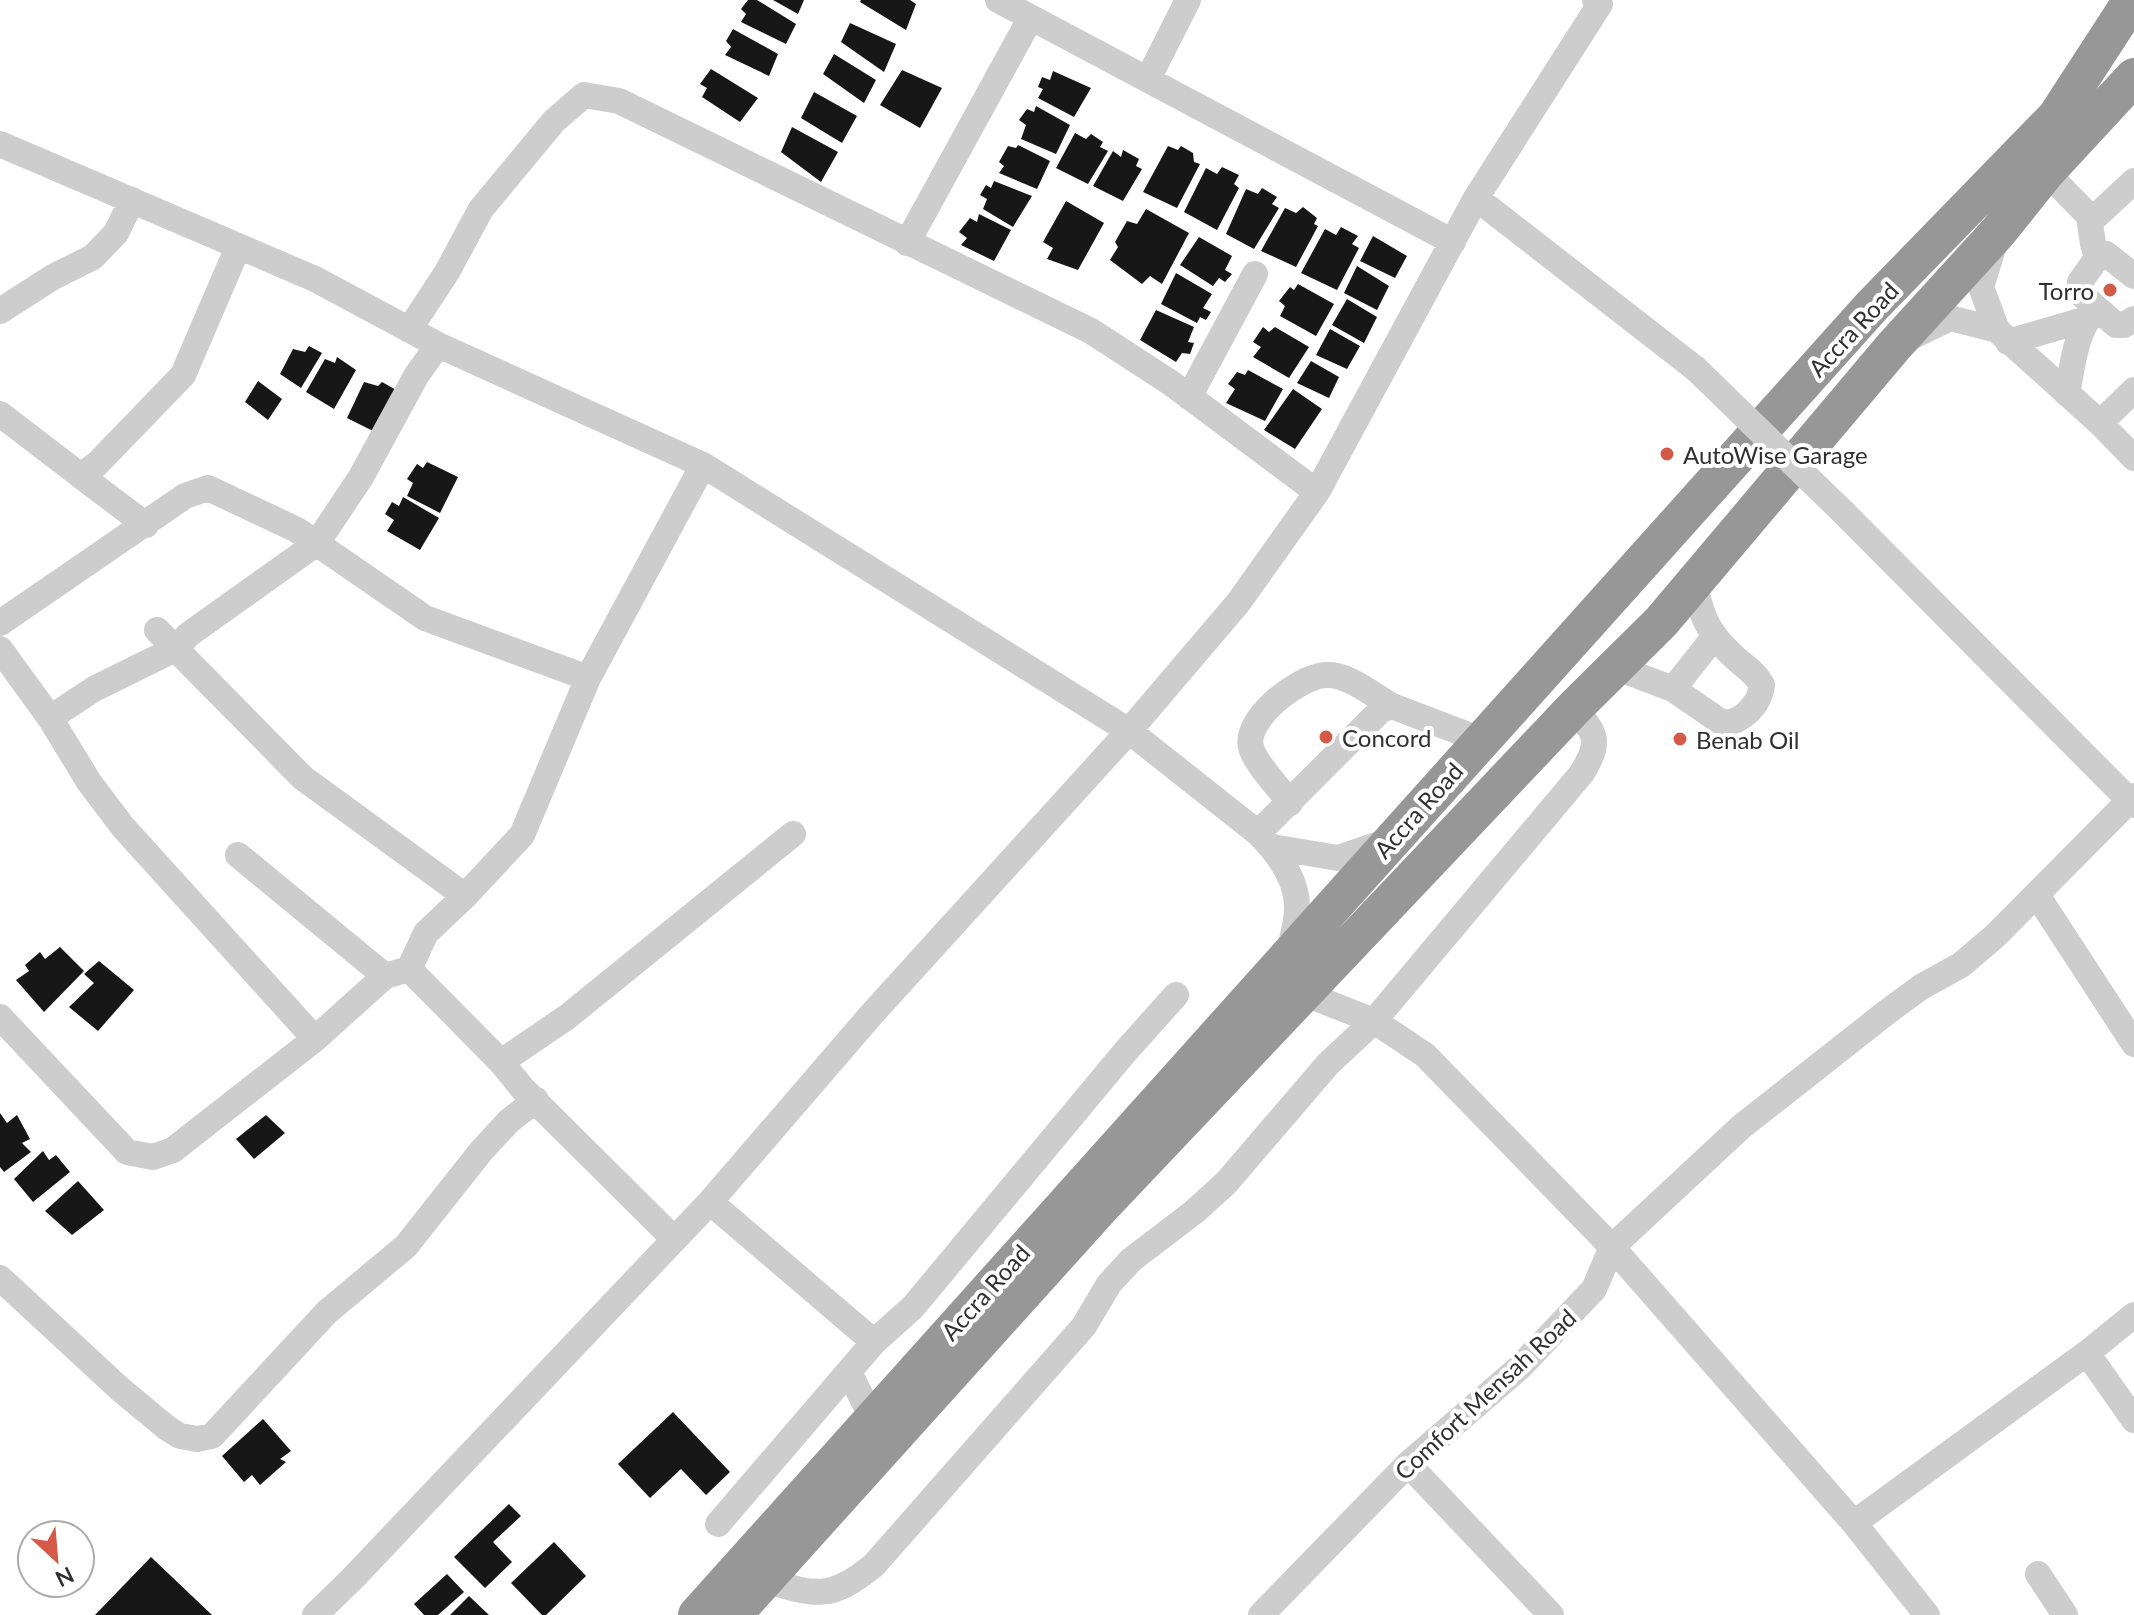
<svg xmlns="http://www.w3.org/2000/svg" width="2134" height="1615" viewBox="0 0 2134 1615" font-family="Lato,sans-serif">
	<style>
		.building { fill: #171717 }
		.lines { fill: none; stroke-linecap: round; stroke-linejoin: round }
		.minor { stroke: #cdcdcd; stroke-width: 26 }
		.highway { stroke: #979797; stroke-width: 38 }
		.minor-bridge { stroke: #cdcdcd; stroke-width: 26 }
		.poi-dot { fill: #d45946; stroke: #fff; stroke-width: 3 }
		.labels { text-anchor: middle; dominant-baseline: central; stroke-width: 8; stroke-linejoin: round; paint-order: stroke }
		.poi-label { font-size: 24px; fill: #303030; stroke: #fff; text-anchor: start }
		.street-label { font-size: 24px; fill: #303030; stroke: #fff }
	</style>
	<rect width="100%" height="100%" fill="#fff"/>
	<path class="building" d="M748,0H757L796,24L786,44L741,22L746,14L741,9Z
		M773,0H804L798,14Z
		M861,0H910L916,4L906,30L860,2Z
		M850,23L896,44L884,72L841,42Z
		M733,29L778,54L769,76L725,55L731,47L726,41Z
		M834,54L876,80L864,103L823,74Z
		M711,69L758,98L740,122L702,97L707,88L700,84Z
		M902,70L942,88L920,128L880,105Z
		M1053,71L1091,88L1074,117L1038,98L1043,89L1038,87L1042,77L1050,80Z
		M814,92L857,116L842,143L801,118Z
		M1036,106L1070,125L1056,154L1021,139L1026,125L1019,120L1027,109L1034,112Z
		M792,127L838,152L821,182L781,152Z
		M1075,133L1086,139L1091,134L1103,142L1100,147L1108,151L1088,184L1056,168Z
		M1018,145L1050,161L1037,189L999,173L1004,166L999,162L1008,146L1016,148Z
		M1168,146L1178,150L1181,146L1193,153L1194,162L1200,164L1177,208L1143,192Z
		M1123,150L1139,159L1136,166L1142,169L1123,201L1093,186L1113,151L1121,157Z
		M1222,167L1239,175L1234,184L1239,188L1217,230L1184,212L1206,168L1217,174Z
		M994,181L1032,196L1013,227L983,209L987,199L980,195L986,185L991,188Z
		M1262,188L1277,197L1272,204L1279,208L1254,249L1226,234L1246,189L1258,194Z
		M1066,201L1104,223L1078,270L1047,259L1053,248L1043,242Z
		M1303,207L1317,218L1314,224L1318,226L1296,267L1261,251L1285,208L1296,213Z
		M1146,209L1189,233L1162,284L1150,276L1142,284L1110,260L1118,247L1115,242L1127,221L1137,224Z
		M979,214L1011,230L994,261L961,245L967,238L959,232L970,218L977,222Z
		M1341,227L1358,236L1352,244L1359,248L1337,290L1301,273L1325,229L1336,235Z
		M1373,236L1407,256L1395,278L1360,261Z
		M1199,237L1232,256L1225,270L1232,274L1225,282L1219,278L1213,286L1180,265Z
		M1357,266L1389,286L1377,310L1344,293Z
		M1176,273L1212,294L1203,308L1211,312L1206,320L1200,317L1197,323L1161,304Z
		M1298,284L1334,304L1316,336L1280,316L1285,306L1279,301L1290,287L1294,290Z
		M1347,299L1377,317L1364,343L1332,325Z
		M1156,310L1194,327L1188,342L1194,343L1190,354L1182,353L1176,362L1140,340Z
		M1263,327L1269,332L1275,327L1309,347L1289,378L1253,357L1261,347L1253,342Z
		M1330,329L1360,346L1347,369L1316,355Z
		M309,346L322,353L301,388L280,374L293,349L305,352Z
		M337,357L356,370L334,409L306,392L325,359L335,363Z
		M1311,361L1339,377L1329,398L1297,383Z
		M1248,370L1283,389L1265,421L1226,403L1235,389L1228,384L1237,372L1245,375Z
		M258,381L282,399L268,420L245,402Z
		M364,382L378,386L382,382L398,391L373,431L347,418Z
		M1293,389L1322,409L1295,449L1264,430Z
		M427,462L458,477L440,513L407,496L413,483L407,479L417,464L423,468Z
		M403,497L439,518L420,550L387,531L394,520L385,514L392,502L399,506Z
		M60,947L84,971L44,1012L16,980L29,971L25,965L40,952L45,959Z
		M99,961L134,990L98,1031L69,1007L94,983L84,974Z
		M0,1113L7,1123L17,1115L30,1139L22,1143L31,1152L4,1172L0,1167Z
		M266,1115L285,1133L254,1159L236,1139Z
		M43,1151L49,1160L56,1155L70,1172L33,1202L14,1179Z
		M78,1181L104,1210L72,1235L45,1211Z
		M673,1412L730,1472L706,1495L681,1469L650,1498L618,1464Z
		M263,1419L291,1451L280,1459L286,1462L260,1485L252,1475L244,1482L222,1456Z
		M509,1504L521,1516L493,1542L512,1562L485,1588L454,1557Z
		M554,1542L586,1576L546,1615H542L511,1583Z
		M151,1557L212,1615H95Z
		M447,1574L464,1592L438,1615H424L414,1604Z
		M469,1596L489,1615H450Z"/>
	<g class="lines">
		<path class="minor" d="M998,0L1453,242
			M1148,79L1188,0
			M0,144L315,279L438,345L703,465L1129,731L1258,833C1278,853 1298,879 1297,909C1297,923 1292,939 1289,952
			M2046,172L2089,216L2093,244L2097,258
			M1476,198L1696,369
			M2091,221L2134,181
			M1995,242L1981,287L1997,330L2100,423L2134,458
			M907,243L1030,19
			M2134,276L2106,254L2097,258L2080,282L2079,289L2083,296L2116,325H2124L2134,319
			M0,311L53,277L93,257L116,233L132,200
			M409,330L447,272L481,209L554,121L584,95L619,101L1091,331L1171,383L1317,492
			M1911,337L1950,318L1997,330
			M2008,342L2087,319
			M2067,394C2073,364 2075,331 2096,309
			M1189,397L1255,274
			M0,414L81,476
			M2100,423L2134,390
			M1844,513L2134,805
			M146,525L81,476L97,464L183,375L238,247
			M0,623L185,496L208,488L297,530L425,618L588,678
			M157,630L303,778L465,896
			M0,649L50,718L89,782L123,827L315,1039
			M1615,667L1673,689L1721,722C1741,725 1760,704 1762,685C1755,671 1740,664 1730,653C1706,630 1702,615 1694,584
			M1673,689L1715,636
			M50,718L94,689L177,648L188,635L317,543L361,477L416,376L438,345
			M1290,803C1281,790 1254,762 1251,747C1244,719 1298,677 1325,675C1347,673 1373,695 1392,706
			M1258,833L1381,710L1392,706L1481,740
			M1272,847L1338,858L1388,841
			M238,855L385,976
			M2037,895L2134,1044
			M409,969L501,1062L523,1089L674,1239
			M0,1017L127,1152L153,1157L173,1150L315,1039L385,976L409,969L426,933L465,896L522,835L588,678L703,465
			M501,1062L567,1017L793,834
			M710,1202L874,1342
			M0,1278L120,1389L167,1428L180,1436L197,1439L212,1436L327,1312L406,1246L482,1150L509,1121L536,1100
			M2087,1353L2134,1420
			M849,1372L872,1418
			M1408,1464L1551,1615
			M1854,1523L2087,1353L2134,1315
			M718,1524L874,1342L913,1307L1125,1052L1176,995
			M2038,1574L2065,1615
			M766,1580C816,1596 831,1600 874,1565L1084,1326L1109,1284L1131,1260L1194,1212L1226,1183L1328,1064L1374,1021L1582,773C1601,741 1597,735 1574,708
			M315,1615L353,1578L710,1202L871,1015L1129,731L1238,603L1317,492L1476,198L1600,4L1595,0
			M1261,1615L1408,1464L1520,1367L1594,1289L1612,1247L1425,1055L1374,1021L1303,993
			M1927,1615L1854,1523L1612,1247L1741,1127L1887,1012L1921,987L1961,965L1995,936L2134,796"/>
		<path class="highway" d="M697,1615L1872,306L2056,117L2132,0
			M733,1615L1100,1208L1574,708L1661,622L1894,346L1998,232L2046,172L2134,77"/>
		<path class="minor-bridge" d="M1696,369L1844,513"/>
	</g>
	<g class="poi-dot">
		<circle cx="2110" cy="290" r="8"/>
		<circle cx="1667" cy="454" r="8"/>
		<circle cx="1326" cy="737" r="8"/>
		<circle cx="1680" cy="739" r="8"/>
	</g>
	<g class="labels">
		<g class="poi-label">
			<text x="2094" y="290" text-anchor="end">Torro</text>
			<text x="1683" y="454">AutoWise Garage</text>
			<text x="1342" y="737">Concord</text>
			<text x="1696" y="739">Benab Oil</text>
		</g>
		<g class="street-label">
			<text transform="translate(1853 329) rotate(-47)">Accra Road</text>
			<text transform="translate(1418 810) rotate(-48)">Accra Road</text>
			<text transform="translate(985 1292) rotate(-48)">Accra Road</text>
			<text transform="translate(1485 1394) rotate(-43)">Comfort Mensah Road</text>
		</g>
	</g>
	<g transform="translate(56 1559) rotate(154)"><circle r="38" fill="#ffffff" stroke="#acacac" stroke-width="2"/>
	<path d="M0-6L14 30L0 20L-14 30Z" fill="#d45946"/>
	<text y="-12" font-size="22" font-weight="bold" text-anchor="middle" fill="#303030">N</text>
	</g>
</svg>
